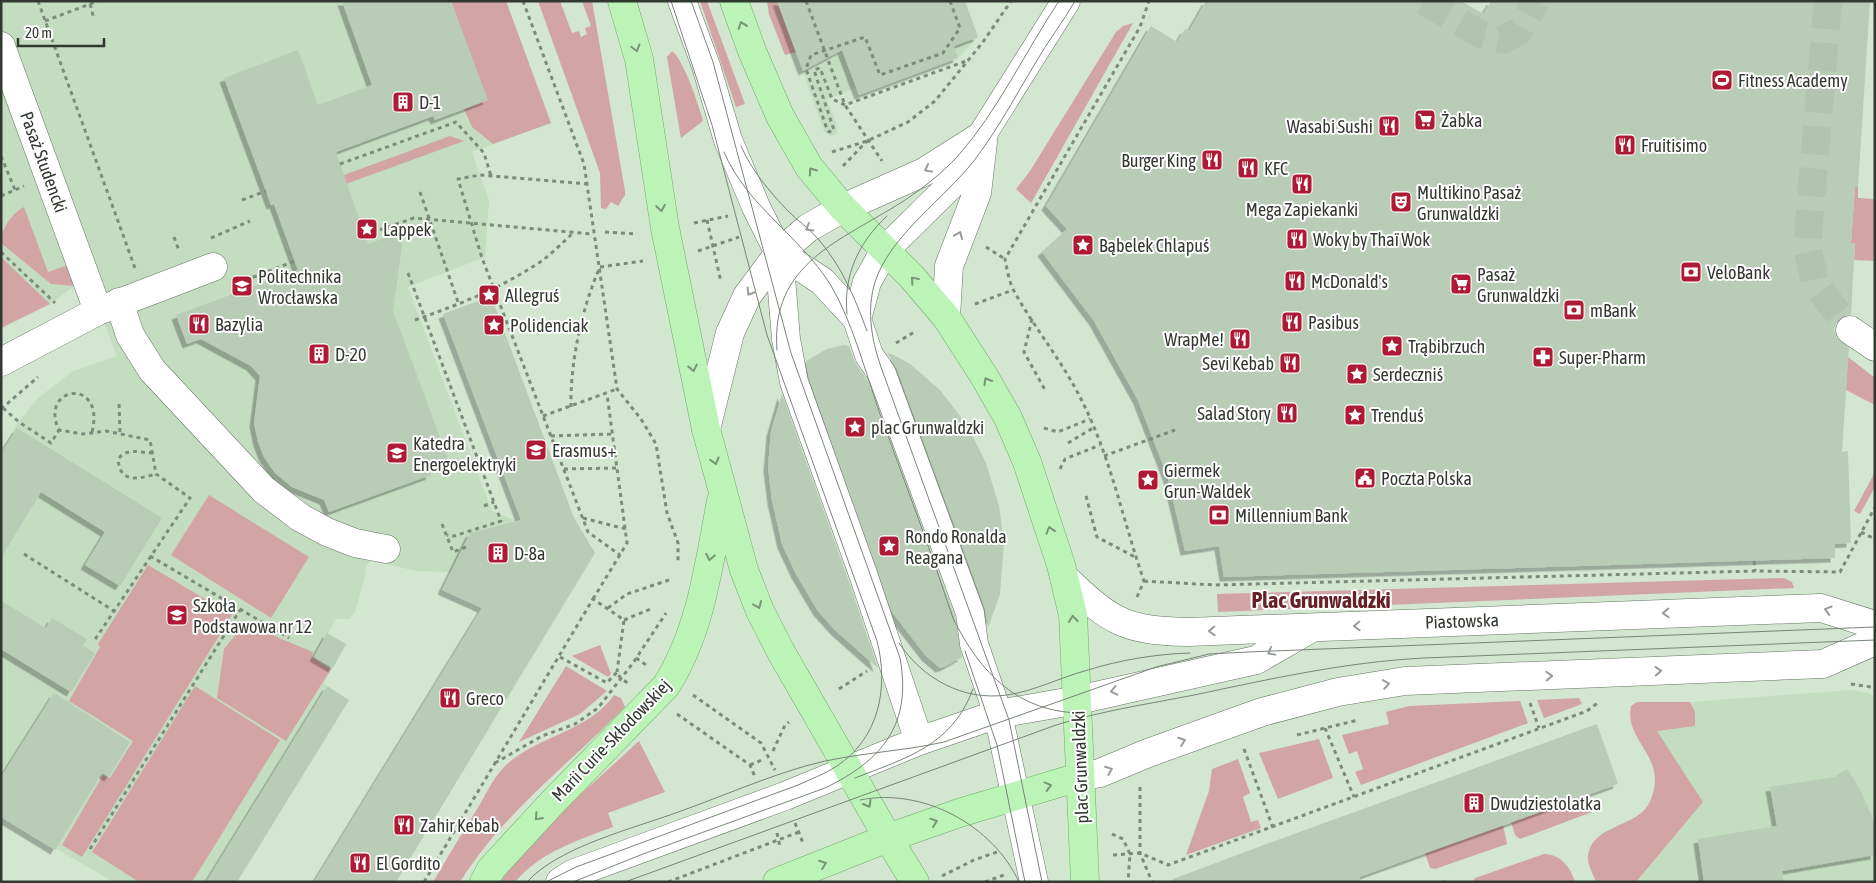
<svg xmlns="http://www.w3.org/2000/svg" width="1876" height="883" viewBox="0 0 1876 883" font-family="'Asap Condensed',sans-serif">
	<style>
		.built { fill: #c4ddc1 }
		.green { fill: #d3a4a4 }
		.building { fill: #b8ccb6; filter: url(#shadow) }
		.lines { fill: none; stroke-linecap: round; stroke-linejoin: round }
		.minor-tunnel { stroke: #b2c3b0; stroke-width: 28; stroke-dasharray: 28 14; stroke-linecap: butt }
		.minor-casing { stroke: #647662; stroke-width: 29 }
		.major-casing { stroke: #6fad69; stroke-width: 29 }
		.path { stroke: #7d8b7d; stroke-width: 3; stroke-dasharray: 4 4; stroke-linecap: butt }
		.minor { stroke: #fff; stroke-width: 28 }
		.major { stroke: #bcf3b7; stroke-width: 28 }
		.tram { stroke: #788678; stroke-width: 1 }
		.oneway { stroke: #769674 }
		.oneway2 { stroke: #989c98 }
		.labels { text-anchor: middle; dominant-baseline: central; stroke-width: 4; stroke-linejoin: round; paint-order: stroke }
		.poi-label { font-size: 18px; fill: #313931; stroke: #fff; text-anchor: start }
		.street-label { font-size: 18px; fill: #313931; stroke: #fff }
		.district-label { font-size: 22px; font-weight: bold; fill: #662127; stroke: #fff }
	</style>
	<defs>
		<filter id="shadow"><feDropShadow dx="-4.5" dy="4.5" stdDeviation="0" flood-color="#0004"/></filter>
	</defs>
	<rect width="100%" height="100%" fill="#d2e6d0"/>
	<path class="built" d="M1,1H506L551,123L472,152L489,200L485,257L408,287L492,511L517,521L528,560L476,573L416,571L371,560L366,566L365,577L355,612L349,619H336L314,657L333,668L324,682L327,686L349,700L237,882H114L1,817V453L17,424L38,398L73,371L117,356L105,325L92,330L74,286L50,304L1,328Z
		M767,1L978,37L958,58L859,95L856,88L827,99L838,129L836,134L831,136L824,131L796,52L785,55L769,14Z
		M1851,690L1869,693L1875,697V882H1636L1703,802L1637,702H1690Z"/>
	<path class="green" d="M451,1H506L551,123L493,144L472,127L464,109L487,100Z
		M538,1H560L572,33L579,31L581,37L587,34L585,28L591,26L582,1H592L625,191V195L618,206L611,202L606,209L601,208L600,173Z
		M700,1H707L745,104L736,107Z
		M767,1H777L796,52L785,55L769,14Z
		M1133,23L1031,203L1016,189L1030,171L1116,32L1123,26Z
		M672,51C684,60 699,106 703,121L681,138L667,57Z
		M450,136L464,141L346,184L344,175Z
		M1855,187H1858V198L1875,199V261L1854,260L1855,244L1851,243Z
		M24,207L48,272L68,265L74,286L51,284L1,243C1,229 12,213 24,207Z
		M1,257L50,304L1,328Z
		M1848,357L1875,378V405L1846,390Z
		M1875,472V487L1860,514L1854,511Z
		M209,495L309,557L271,618L171,555Z
		M148,565L232,615L82,857L62,845L103,775L110,778L133,741L69,701L100,647L98,644Z
		M1784,578L1792,582L1794,588L1218,612L1217,594Z
		M245,623L254,629L262,628L279,638L313,652L312,657L331,669L286,741L217,698L224,649Z
		M600,645L611,674L608,677L572,656Z
		M566,666L607,691L580,714L519,742Z
		M195,686L280,740L192,882H139L92,852Z
		M614,695L621,698L625,707C569,764 503,813 460,882H433C448,857 463,831 479,806C488,790 497,771 512,760C545,734 588,731 614,695Z
		M1579,698L1582,704L1544,718L1537,700Z
		M1520,701L1528,723L1361,785L1355,772L1363,769L1357,751L1349,754L1342,735L1389,724L1386,712L1409,706Z
		M1637,702H1690L1695,712V726L1657,731L1703,802L1636,882H1596C1593,874 1587,864 1588,856C1593,822 1640,829 1651,799C1668,756 1624,742 1631,706Z
		M1319,739L1333,778L1278,799L1259,753Z
		M639,741L665,792L608,813L613,827C576,841 542,851 515,882H500C538,828 591,786 639,741Z
		M1238,759L1250,793L1243,797L1251,822L1258,820L1261,828L1186,855L1209,791L1212,769Z
		M1586,796L1592,812L1520,839L1515,835L1511,822Z
		M1503,825L1507,844L1435,869L1430,868L1425,853Z
		M1544,854C1561,855 1570,866 1575,882H1473L1475,878Z"/>
	<path class="building" d="M342,1H451L488,100L435,120L433,116L336,152L368,244L404,231L393,311L448,459L428,467L431,475L329,512L324,500L292,487L275,473L264,457L258,442L254,423L260,376L251,366L201,339L187,344L176,315L298,270L274,204L271,205L266,191L224,78L298,50L318,105L372,85Z
		M777,1H965L978,37L954,46L958,58L859,95L842,50L803,71Z
		M1206,1H1461L1483,14L1491,1H1870L1858,187H1855L1851,243H1855L1851,314L1844,316L1837,321L1834,329L1836,337L1849,348L1842,452L1848,451L1851,543L1835,544V558L1224,577L1219,546L1185,551L1168,478L1138,400L1094,321L1042,252L1067,229L1046,206L1151,26L1177,42L1185,29L1189,31Z
		M491,296L574,518L595,553L396,882H314L482,608L442,590L470,533L521,520L443,314Z
		M844,345L849,346L856,364L868,381L955,617L962,657L946,666L940,668L926,656L892,612L809,378L806,361L827,349Z
		M887,353L894,355L910,364L940,390L967,425L986,463L999,506L1004,543L1000,594L988,628L985,608L897,369Z
		M782,394L848,579L878,668L836,631L818,611L796,574L782,544L772,500L768,467L771,432Z
		M17,428L162,518L120,586L85,565L105,532L41,492L1,558V453Z
		M1,601L46,628L52,618L87,639L83,646L95,653L71,692L1,649Z
		M327,633L346,644L333,668L314,657Z
		M327,686L349,700L237,882H206Z
		M54,693L130,742L109,777L102,773L55,850L1,817V777Z
		M1597,724L1618,784L1359,877L1360,882H1174L1173,879L1269,843Z
		M1847,769L1859,787L1875,823V855L1782,871L1784,882H1704L1698,839L1777,826L1770,787L1834,777Z"/>
	<g class="lines">
		<path class="minor-tunnel" d="M1424,1L1482,35L1503,40L1519,31L1536,1
			M1828,1L1807,246L1815,283L1850,330"/>
		<g class="minor-casing">
			<path id="minor" d="M682,1L706,66L728,140L756,207L779,253L786,339L794,382L863,574L919,741
				M1,46L98,311
				M779,253L822,281L857,319L869,355L882,374L970,613L974,644L998,714L1034,882
				M119,302L130,335L152,370L264,490L301,518L327,532L355,543L386,549
				M946,317L949,266L977,193L983,142
				M857,319L867,282L885,250L950,186L1066,1
				M1850,330L1875,347
				M1,362L98,311L213,267
				M706,429L730,333L747,296L779,253L808,228L843,208L924,172L984,134
				M1064,577C1110,621 1124,631 1188,632L1821,608L1875,625
				M1079,777L1100,773L1148,753L1262,712L1338,692L1405,681L1823,664L1875,641
				M560,882L572,874L785,796L919,741L998,714L1078,700L1256,660L1310,629"/>
		</g>
		<g class="major-casing">
			<path id="major" d="M622,1L639,59L665,228L706,429L744,570L760,611L781,652L888,838L915,882
				M734,1L752,51L780,116L809,167L843,208L911,276L946,317L984,376L1008,418L1027,462L1061,565L1073,615L1085,882
				M484,882L491,869L550,805L666,686C701,631 709,564 721,501
				M777,882L888,838L959,813L1079,777"/>
		</g>
		<path class="path" d="M38,1L135,268
			M523,1L584,164L617,389L641,419L656,444L667,513L678,543V564
			M806,1L845,105L882,161
			M950,1L960,28L943,53L880,75L865,37L811,55L806,69L827,129L829,132L834,130L814,70L820,68L832,99L845,105L969,60
			M90,4L94,19
			M45,21L98,1
			M832,152L867,141L908,122L935,101L983,42L1011,1
			M1,156L15,190
			M340,164L456,122L484,153L491,176
			M843,166L867,141
			M588,184L480,175L458,179L482,258L588,532L620,555
			M420,192L459,305
			M1,196L24,186
			M242,200L266,191
			M707,220L721,282
			M694,223L728,216
			M605,232L636,234
			M365,235L414,218L592,234
			M174,237L179,251
			M211,238L250,221
			M986,247L1005,259
			M698,251L739,237
			M1,252L55,303
			M408,273L501,521L454,536L447,535
			M238,283L295,261
			M975,304L1013,290
			M1032,319L1024,352L1045,390
			M415,320C458,305 499,289 537,264C550,256 561,244 572,234
			M896,343L916,331
			M119,404L120,433
			M571,407C570,363 582,307 600,267L643,261
			M3,408L19,422L51,443L59,430
			M1,409L38,377
			M543,416L617,389
			M1044,428L1058,432L1090,419
			M92,432C106,376 38,386 59,430L83,434L106,431L150,440L156,474L190,498L94,641
			M551,436L612,434
			M1068,443L1093,428
			M153,453C139,453 128,447 118,459C120,484 138,479 156,474
			M1104,456L1175,430
			M564,469L617,468
			M1060,469L1065,459L1100,445
			M1086,496L1097,537L1135,557
			M484,506L494,502
			M583,518L626,529
			M442,524L453,552L469,546
			M1861,532L1875,539
			M24,554L114,611
			M150,556L289,638
			M1754,561L1755,571
			M1144,581L1215,585L1755,571L1840,572L1875,507
			M1137,597L1144,581C1123,521 1111,458 1082,401C1063,362 1035,329 1014,291C1009,282 1007,269 1005,259L1140,27L1149,1
			M593,599L627,543L607,394
			M608,608L627,594L669,580
			M624,620L651,609
			M560,657L607,683L617,672L621,679L630,684
			M636,658L646,665
			M1851,684L1871,687L1875,690
			M839,689L867,671
			M693,695L761,743L775,770
			M1530,703L1539,728
			M677,714L750,765L755,777
			M1325,728L1354,797
			M1297,735L1358,720
			M1244,749L1273,828
			M773,751L785,725L789,722
			M495,763L542,736L575,724L598,708L633,663L666,613
			M750,765L762,760
			M1140,787V853L1152,882
			M795,823L803,843
			M777,833L780,847
			M1112,834L1123,839L1130,854L1128,882
			M90,849L240,610
			M1113,855L1140,853L1168,865L1587,711L1599,702
			M942,876L974,860L1000,851
			M424,882L593,599L624,620L617,672
			M668,882L799,832
			M985,882L1004,875
			M1444,882L1445,881"/>
		<use href="#minor" class="minor"/>
		<use href="#major" class="major"/>
		<path class="tram" d="M741,146C752,171 769,191 788,211C798,221 810,229 819,240C842,267 855,298 867,331
			M724,152C747,206 799,235 830,284C852,320 865,371 879,411C904,480 930,548 953,618C980,673 1019,714 1085,713
			M847,314C843,275 859,242 887,216
			M777,350C770,263 841,241 902,202C922,189 941,174 957,157C998,111 1025,52 1059,1
			M899,643C923,679 963,701 1007,695C1035,691 1061,677 1088,670C1120,660 1156,654 1190,653
			M965,651L997,745L1025,882
			M855,778C906,758 952,746 973,689
			M860,800C922,787 993,825 1019,882
			M527,882C559,846 636,828 681,811C723,796 766,777 809,765C853,753 899,752 944,742L1156,667L1209,654L1248,652L1875,627
			M546,882L576,867L798,785C811,779 825,774 837,766C879,738 889,688 877,641L767,335L712,125L671,1
			M573,882L643,854L825,788C883,760 912,724 900,658L791,353L713,62L691,1
			M625,882L1056,725C1101,711 1148,704 1194,695C1270,679 1346,662 1424,658L1875,640
			M1042,882L1009,720L881,367C871,338 865,305 878,274C896,232 943,199 973,162C997,131 1016,95 1036,62C1048,41 1063,22 1075,1"/>
	</g>
	<defs><path id="oneway-chevron" d="M-2-3.5L2.5 0L-2 3.5" fill="none" stroke-width="1.6" stroke-linecap="round" stroke-linejoin="round" transform="scale(1.25)"/></defs>
	<g class="oneway">
		<use href="#oneway-chevron" transform="translate(742 25) rotate(-109)"/>
		<use href="#oneway-chevron" transform="translate(636 48) rotate(74)"/>
		<use href="#oneway-chevron" transform="translate(812 171) rotate(-125)"/>
		<use href="#oneway-chevron" transform="translate(661 208) rotate(81)"/>
		<use href="#oneway-chevron" transform="translate(914 280) rotate(-131)"/>
		<use href="#oneway-chevron" transform="translate(693 368) rotate(78)"/>
		<use href="#oneway-chevron" transform="translate(987 381) rotate(-120)"/>
		<use href="#oneway-chevron" transform="translate(715 461) rotate(75)"/>
		<use href="#oneway-chevron" transform="translate(1050 530) rotate(-107)"/>
		<use href="#oneway-chevron" transform="translate(710 557) rotate(101)"/>
		<use href="#oneway-chevron" transform="translate(758 605) rotate(67)"/>
		<use href="#oneway-chevron" transform="translate(1073 619) rotate(-96)"/>
		<use href="#oneway-chevron" transform="translate(1048 786) rotate(-15)"/>
		<use href="#oneway-chevron" transform="translate(868 804) rotate(60)"/>
		<use href="#oneway-chevron" transform="translate(538 817) rotate(132)"/>
		<use href="#oneway-chevron" transform="translate(934 822) rotate(-19)"/>
		<use href="#oneway-chevron" transform="translate(823 864) rotate(-20)"/>
	</g>
	<g class="oneway2">
		<use href="#oneway-chevron" transform="translate(928 169) rotate(151)"/>
		<use href="#oneway-chevron" transform="translate(809 228) rotate(149)"/>
		<use href="#oneway-chevron" transform="translate(959 235) rotate(-68)"/>
		<use href="#oneway-chevron" transform="translate(750 292) rotate(122)"/>
		<use href="#oneway-chevron" transform="translate(1828 610) rotate(-164)"/>
		<use href="#oneway-chevron" transform="translate(1666 613) rotate(178)"/>
		<use href="#oneway-chevron" transform="translate(1357 626) rotate(178)"/>
		<use href="#oneway-chevron" transform="translate(1212 631) rotate(178)"/>
		<use href="#oneway-chevron" transform="translate(1271 652) rotate(151)"/>
		<use href="#oneway-chevron" transform="translate(1658 671) rotate(-2)"/>
		<use href="#oneway-chevron" transform="translate(1549 676) rotate(-2)"/>
		<use href="#oneway-chevron" transform="translate(1386 684) rotate(-9)"/>
		<use href="#oneway-chevron" transform="translate(1114 691) rotate(167)"/>
		<use href="#oneway-chevron" transform="translate(1182 741) rotate(-20)"/>
		<use href="#oneway-chevron" transform="translate(1109 770) rotate(-21)"/>
	</g>
	<defs>
		<g id="stadium-square" transform="scale(1.125)"><rect x="-9" y="-9" width="18" height="18" rx="4" fill="#ae1a35" stroke="#fff"/><path d="M0-5a6.5 5 0 1 0 0 10a6.5 5 0 1 0 0-10ZM-3.5-1.8h7v3.6h-7Z" fill="#fff"/></g>
		<g id="building-square" transform="scale(1.125)"><rect x="-9" y="-9" width="18" height="18" rx="4" fill="#ae1a35" stroke="#fff"/><path d="M-4-6H4V6H1V3H-1V6H-4ZM-2.5-4.3h1.7v1.8h-1.7ZM.8-4.3h1.7v1.8H.8ZM-2.5-1h1.7V.8h-1.7ZM.8-1h1.7V.8H.8Z" fill="#fff"/></g>
		<g id="supermarket-square" transform="scale(1.125)"><rect x="-9" y="-9" width="18" height="18" rx="4" fill="#ae1a35" stroke="#fff"/><path d="M-6-5.5h2.5l.6 2H6L4.5 2H-2.5L-4.4-4H-6ZM-1.5 3.2a1.3 1.3 0 1 0 .1 0ZM3 3.2a1.3 1.3 0 1 0 .1 0Z" fill="#fff"/></g>
		<g id="restaurant-square" transform="scale(1.125)"><rect x="-9" y="-9" width="18" height="18" rx="4" fill="#ae1a35" stroke="#fff"/><path d="M-5-6h1v4h1v-4h1v4h1v-4h1v5L-1.5 .5V6h-2V.5L-5-1ZM5-6V6H3V1.5H1.5Q1.5-4 5-6Z" fill="#fff"/></g>
		<g id="theatre-square" transform="scale(1.125)"><rect x="-9" y="-9" width="18" height="18" rx="4" fill="#ae1a35" stroke="#fff"/><path d="M-5-5.5Q0-4 5-5.5V0Q5 5 0 6Q-5 5-5 0ZM-3.3-2.5H-1v1.5H-3.3ZM1-2.5H3.3v1.5H1ZM-2.8 1Q0 5.5 2.8 1Z" fill="#fff"/></g>
		<g id="sight-square" transform="scale(1.125)"><rect x="-9" y="-9" width="18" height="18" rx="4" fill="#ae1a35" stroke="#fff"/><path d="M0-6L1.8-2.2L6-1.7L2.9 1.2L3.7 5.4L0 3.3L-3.7 5.4L-2.9 1.2L-6-1.7L-1.8-2.2Z" fill="#fff"/></g>
		<g id="bank-square" transform="scale(1.125)"><rect x="-9" y="-9" width="18" height="18" rx="4" fill="#ae1a35" stroke="#fff"/><path d="M-6-4H6V4H-6ZM0-2.3a2.3 2.3 0 1 0 0 4.6a2.3 2.3 0 1 0 0-4.6Z" fill="#fff"/></g>
		<g id="university-square" transform="scale(1.125)"><rect x="-9" y="-9" width="18" height="18" rx="4" fill="#ae1a35" stroke="#fff"/><path d="M0-5L7-2L0 1L-7-2ZM-4 1L0 2.5L4 1V4Q0 6-4 4Z" fill="#fff"/></g>
		<g id="pharmacy-square" transform="scale(1.125)"><rect x="-9" y="-9" width="18" height="18" rx="4" fill="#ae1a35" stroke="#fff"/><path d="M-2-6h4v4h4v4h-4v4h-4v-4h-4v-4h4Z" fill="#fff"/></g>
		<g id="civic-square" transform="scale(1.125)"><rect x="-9" y="-9" width="18" height="18" rx="4" fill="#ae1a35" stroke="#fff"/><path d="M-.6-6.5H3V-4.5H.6V-3L4-1V1h2V6H-6V1h2V-1L-.6-3ZM-1.2 2.5V6h2.4V2.5Z" fill="#fff"/></g>
		<g id="school-square" transform="scale(1.125)"><rect x="-9" y="-9" width="18" height="18" rx="4" fill="#ae1a35" stroke="#fff"/><path d="M0-5L7-2L0 1L-7-2ZM-4 1L0 2.5L4 1V4Q0 6-4 4Z" fill="#fff"/></g>
	</defs>
	<g fill-rule="evenodd">
		<use href="#stadium-square" x="1722" y="80"/>
		<use href="#building-square" x="403" y="102"/>
		<use href="#supermarket-square" x="1425" y="120"/>
		<use href="#restaurant-square" x="1389" y="126"/>
		<use href="#restaurant-square" x="1625" y="145"/>
		<use href="#restaurant-square" x="1212" y="160"/>
		<use href="#restaurant-square" x="1248" y="168"/>
		<use href="#restaurant-square" x="1302" y="184"/>
		<use href="#theatre-square" x="1401" y="202"/>
		<use href="#sight-square" x="367" y="229"/>
		<use href="#restaurant-square" x="1297" y="239"/>
		<use href="#sight-square" x="1083" y="245"/>
		<use href="#bank-square" x="1691" y="272"/>
		<use href="#restaurant-square" x="1295" y="281"/>
		<use href="#supermarket-square" x="1461" y="284"/>
		<use href="#university-square" x="242" y="286"/>
		<use href="#sight-square" x="489" y="295"/>
		<use href="#bank-square" x="1574" y="310"/>
		<use href="#restaurant-square" x="1292" y="322"/>
		<use href="#restaurant-square" x="199" y="324"/>
		<use href="#sight-square" x="494" y="325"/>
		<use href="#restaurant-square" x="1240" y="339"/>
		<use href="#sight-square" x="1392" y="346"/>
		<use href="#building-square" x="319" y="354"/>
		<use href="#pharmacy-square" x="1543" y="357"/>
		<use href="#restaurant-square" x="1290" y="363"/>
		<use href="#sight-square" x="1357" y="374"/>
		<use href="#restaurant-square" x="1287" y="413"/>
		<use href="#sight-square" x="1355" y="415"/>
		<use href="#sight-square" x="855" y="427"/>
		<use href="#university-square" x="536" y="450"/>
		<use href="#university-square" x="397" y="453"/>
		<use href="#civic-square" x="1365" y="478"/>
		<use href="#sight-square" x="1148" y="480"/>
		<use href="#bank-square" x="1219" y="515"/>
		<use href="#sight-square" x="889" y="546"/>
		<use href="#building-square" x="498" y="553"/>
		<use href="#school-square" x="177" y="615"/>
		<use href="#restaurant-square" x="450" y="698"/>
		<use href="#building-square" x="1474" y="803"/>
		<use href="#restaurant-square" x="404" y="825"/>
		<use href="#restaurant-square" x="360" y="863"/>
	</g>
	<g class="labels">
		<g class="poi-label">
			<text x="1738" y="80">Fitness Academy</text>
			<text x="419" y="102">D-1</text>
			<text x="1441" y="120">Żabka</text>
			<text x="1373" y="126" text-anchor="end">Wasabi Sushi</text>
			<text x="1641" y="145">Fruitisimo</text>
			<text x="1196" y="160" text-anchor="end">Burger King</text>
			<text x="1264" y="168">KFC</text>
			<text x="1417" y="192">Multikino Pasaż<tspan x="1417" dy="21">Grunwaldzki</tspan></text>
			<text x="1302" y="209" text-anchor="middle">Mega Zapiekanki</text>
			<text x="383" y="229">Lappek</text>
			<text x="1313" y="239">Woky by Thaï Wok</text>
			<text x="1099" y="245">Bąbelek Chlapuś</text>
			<text x="1707" y="272">VeloBank</text>
			<text x="1477" y="274">Pasaż<tspan x="1477" dy="21">Grunwaldzki</tspan></text>
			<text x="258" y="276">Politechnika<tspan x="258" dy="21">Wrocławska</tspan></text>
			<text x="1311" y="281">McDonald's</text>
			<text x="505" y="295">Allegruś</text>
			<text x="1590" y="310">mBank</text>
			<text x="1308" y="322">Pasibus</text>
			<text x="215" y="324">Bazylia</text>
			<text x="510" y="325">Polidenciak</text>
			<text x="1224" y="339" text-anchor="end">WrapMe!</text>
			<text x="1408" y="346">Trąbibrzuch</text>
			<text x="335" y="354">D-20</text>
			<text x="1559" y="357">Super-Pharm</text>
			<text x="1274" y="363" text-anchor="end">Sevi Kebab</text>
			<text x="1373" y="374">Serdeczniś</text>
			<text x="1271" y="413" text-anchor="end">Salad Story</text>
			<text x="1371" y="415">Trenduś</text>
			<text x="871" y="427">plac Grunwaldzki</text>
			<text x="413" y="443">Katedra<tspan x="413" dy="21">Energoelektryki</tspan></text>
			<text x="552" y="450">Erasmus+</text>
			<text x="1164" y="470">Giermek<tspan x="1164" dy="21">Grun-Waldek</tspan></text>
			<text x="1381" y="478">Poczta Polska</text>
			<text x="1235" y="515">Millennium Bank</text>
			<text x="905" y="536">Rondo Ronalda<tspan x="905" dy="21">Reagana</tspan></text>
			<text x="514" y="553">D-8a</text>
			<text x="193" y="605">Szkoła<tspan x="193" dy="21">Podstawowa nr 12</tspan></text>
			<text x="466" y="698">Greco</text>
			<text x="1490" y="803">Dwudziestolatka</text>
			<text x="420" y="825">Zahir Kebab</text>
			<text x="376" y="863">El Gordito</text>
		</g>
		<g class="street-label">
			<text transform="translate(44 162) rotate(70)">Pasaż Studencki</text>
			<text transform="translate(1462 621) rotate(-2)">Piastowska</text>
			<text transform="translate(611 740) rotate(-46)">Marii Curie-Skłodowskiej</text>
			<text transform="translate(1080 767) rotate(-92)">plac Grunwaldzki</text>
		</g>
		<g class="district-label">
			<text x="1321" y="600">Plac Grunwaldzki</text>
		</g>
	</g>
	<rect width="1876" height="883" fill="none" stroke="#313931" stroke-width="5"/>
	<path d="M18 38v8h86v-8" fill="none" stroke="#313931" stroke-width="2.5"/>
	<text x="25" y="38" font-size="15" fill="#313931" stroke="#ffffff" stroke-width="4" paint-order="stroke">20 m</text>
</svg>
